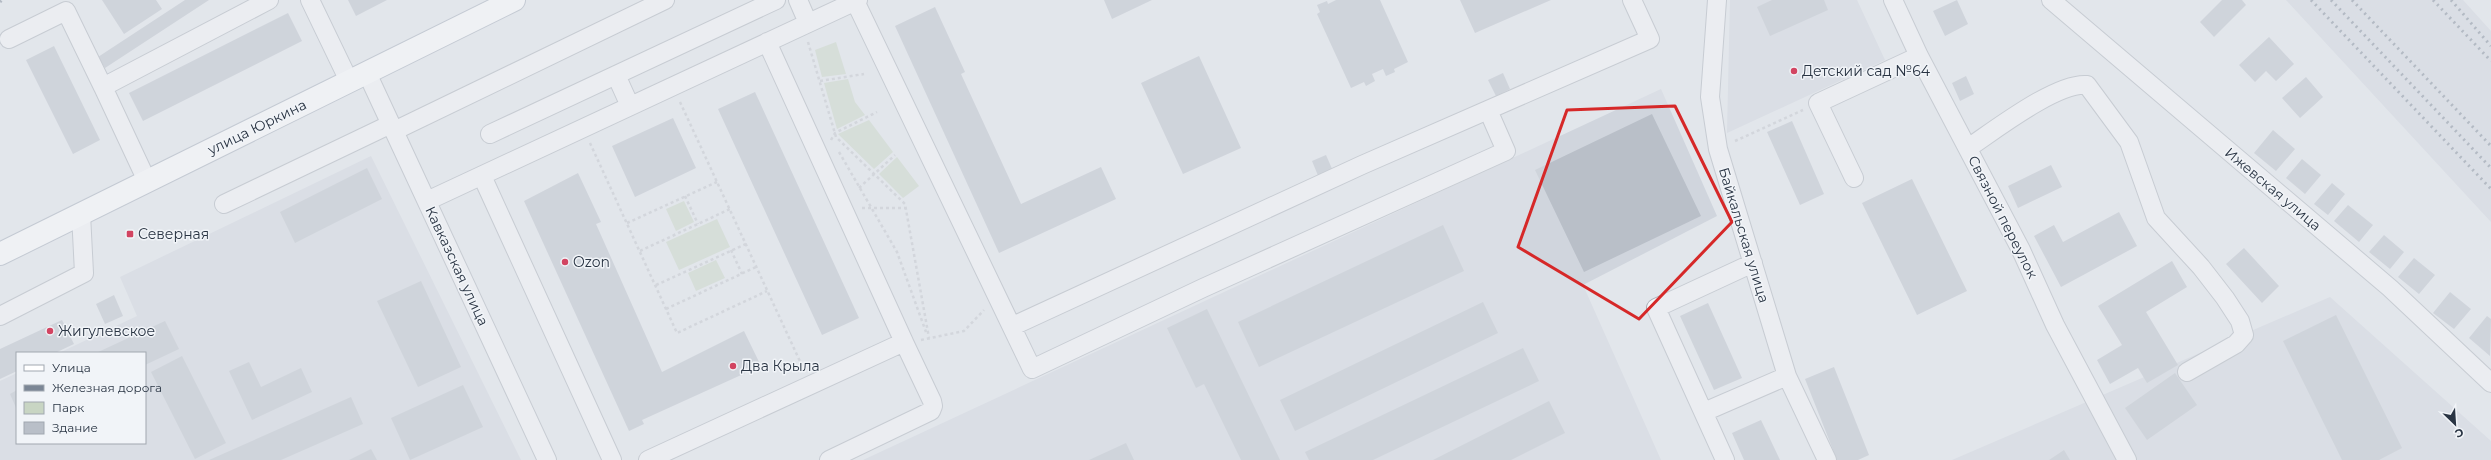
<svg xmlns="http://www.w3.org/2000/svg" width="2491" height="460" viewBox="0 0 2491 460" font-family="Montserrat,sans-serif">
	<style>
		.built { fill: #d0d5dd }
		.green { fill: #c8d5c3 }
		.building { fill: #b9bfc8 }
		.lines { fill: none; stroke-linecap: round; stroke-linejoin: round }
		.minor-casing { stroke: #a7adb5; stroke-width: 20 }
		.major-casing { stroke: #a1aab7; stroke-width: 24 }
		.path { stroke: #c0c4ca; stroke-width: 2.5; stroke-dasharray: 3 3; stroke-linecap: butt }
		.minor { stroke: #f5f6f9; stroke-width: 18 }
		.major { stroke: #fff; stroke-width: 22 }
		.rail { stroke: #7b8695; stroke-width: 3; stroke-dasharray: 2 4; stroke-linecap: butt }
		.marked { fill: none; stroke: #d62828; stroke-width: 3; stroke-linejoin: round }
		.poi-dot { fill: #d24461; stroke: #f1f4f8; stroke-width: 1.5 }
		.labels { text-anchor: middle; dominant-baseline: central; stroke-width: 3; stroke-linejoin: round; paint-order: stroke }
		.poi-label { font-size: 14px; fill: #293443; stroke: #f1f4f8; text-anchor: start }
		.street-label { font-size: 14px; fill: #293443; stroke: #f1f4f8 }
	</style>
	<rect width="100%" height="100%" fill="#e2e6eb"/>
	<path class="built" d="M1730,0H1857L1885,60L1727,133Z
		M2286,0H2463L2491,31V222Z
		M1661,89L1717,216L1583,285L1661,460H863Z
		M371,156L521,460H0V381L17,373V443H145V353H59L137,316L120,277Z
		M2330,297L2491,441V460H1952Z"/>
	<path class="green" d="M836,42L846,74L822,77L815,50Z
		M848,79L855,102L865,115L837,129L824,83Z
		M869,120L893,152L874,169L838,134Z
		M897,157L919,186L903,198L879,174Z
		M684,201L694,222L676,231L666,209Z
		M717,219L730,247L679,270L666,242Z
		M716,260L725,278L696,291L688,273Z"/>
	<path class="building" d="M102,0H156L162,9L124,34Z
		M185,0H209L105,68L98,57Z
		M348,0H387L356,16Z
		M1104,0H1152L1112,19Z
		M1336,0H1380L1408,62L1394,69L1395,72L1386,76L1383,69L1372,74L1375,81L1366,86L1364,82L1351,88L1317,14L1320,12L1317,5L1327,1L1328,4Z
		M1460,0H1551L1475,33Z
		M1772,0H1824L1828,10L1770,36L1757,7Z
		M1957,0L1968,24L1945,36L1933,11Z
		M2222,0H2242L2246,5L2214,37L2200,22Z
		M935,7L965,72L961,74L1021,204L1101,167L1116,199L999,253L895,26Z
		M288,13L302,41L143,121L129,93Z
		M2269,37L2294,64L2276,81L2266,71L2255,82L2239,65Z
		M54,46L100,140L73,154L26,60Z
		M1199,56L1241,148L1183,174L1141,83Z
		M1503,73L1510,89L1496,96L1488,80Z
		M1966,76L1974,94L1960,101L1952,83Z
		M2306,77L2323,97L2300,118L2282,98Z
		M755,92L859,318L822,335L718,109Z
		M1652,114L1701,216L1584,272L1535,170Z
		M673,118L696,168L635,197L612,146Z
		M1792,121L1824,194L1800,205L1767,132Z
		M2273,130L2295,149L2276,171L2254,153Z
		M1326,155L1333,171L1319,178L1312,161Z
		M2302,159L2321,175L2305,194L2286,178Z
		M2051,165L2062,187L2018,208L2008,186Z
		M367,168L382,199L295,243L280,212Z
		M578,173L601,222L596,224L662,372L744,331L761,366L642,420L644,424L629,431L524,201Z
		M1912,179L1967,291L1917,315L1862,203Z
		M2332,183L2345,194L2328,215L2314,204Z
		M2348,205L2373,225L2359,242L2334,221Z
		M2119,212L2137,246L2061,287L2034,236L2054,225L2063,242Z
		M1443,225L1464,271L1259,367L1238,322Z
		M2384,235L2404,252L2390,269L2369,252Z
		M2244,248L2279,286L2262,303L2226,264Z
		M2414,258L2435,275L2419,294L2398,277Z
		M2172,261L2187,287L2146,312L2178,365L2147,383L2138,368L2110,384L2097,360L2122,345L2098,306Z
		M421,281L461,367L418,387L377,301Z
		M2450,292L2471,309L2454,329L2433,313Z
		M114,295L123,316L105,324L96,304Z
		M1483,302L1498,333L1295,431L1280,400Z
		M1708,303L1742,378L1714,390L1680,316Z
		M1207,309L1280,460H1241L1204,384L1196,388L1167,328Z
		M2336,315L2402,448L2379,460H2342L2283,341Z
		M2487,316L2491,319L2490,356L2469,338Z
		M62,320L74,344L55,353H17V371L0,379V349Z
		M165,321L179,349L145,365V353H96Z
		M1523,348L1539,381L1373,460H1309L1305,452Z
		M182,356L226,443L195,459L151,372Z
		M249,362L261,387L301,368L312,392L252,420L229,371Z
		M1834,367L1869,455L1858,460H1837L1805,379Z
		M2175,373L2197,405L2147,440L2125,408Z
		M463,385L483,427L410,460L391,418Z
		M17,390V410L10,394Z
		M351,397L363,424L281,460H209Z
		M1549,401L1565,433L1511,460H1433Z
		M1761,420L1780,460H1744L1732,433Z
		M1126,443L1134,460H1089Z
		M371,449L377,460H349Z
		M2064,450L2070,460H2049Z"/>
	<g class="lines">
		<g class="minor-casing">
			<path id="minor" d="M310,0L349,81
				M798,0L808,23
				M1717,0L1710,97L1718,149L1787,376L1827,460
				M1893,0L1919,56L2021,250L2055,325L2127,460
				M2051,0L2390,288L2491,383
				M855,1L1032,369L1203,288L1506,151L1488,110
				M9,39L66,11L103,87
				M367,73L547,460
				M616,75L630,106
				M394,131L665,0
				M490,134L776,0
				M1968,148C1995,130 2057,82 2087,85L2129,142L2156,218L2201,267L2225,298L2240,321L2244,335L2236,344L2187,372
				M482,176L612,460
				M1854,178L1818,103L1919,56
				M147,181L103,87L269,0
				M427,201L858,0
				M224,204L391,124
				M0,316L84,273L81,214
				M1013,326L1362,165L1650,39L1632,0
				M1704,412L1787,376
				M648,460L904,342L767,42
				M829,460L931,411L933,406L932,401L904,342
				M1725,460L1656,308L1753,263"/>
		</g>
		<g class="major-casing">
			<path id="major" d="M0,254L514,0"/>
		</g>
		<path class="path" d="M808,42L836,137L905,204L929,338
			M820,81L864,74
			M680,102L804,370
			M831,140L835,133L877,112
			M1735,141L1803,110
			M590,143L677,333L767,291
			M839,152L897,252L926,332
			M859,188L895,155
			M685,196L698,224
			M862,208H905
			M627,223L717,182
			M731,250L742,274
			M640,251L730,209
			M656,285L746,244
			M666,309L756,267
			M921,340L964,331L984,310"/>
		<use href="#minor" class="minor"/>
		<use href="#major" class="major"/>
		<path class="rail" d="M2311,0L2491,189
			M2331,0L2491,168
			M2352,0L2491,146
			M2433,0L2491,61
			M2451,0L2491,46
			M0,2L2,0"/>
	</g>
	<path d="M0 0H2491V460H0ZM1675,106L1732,222L1639,319L1518,247L1567,110Z" fill="#e2e6eb" fill-opacity=".55" fill-rule="evenodd"/>
	<path class="marked" d="M1675,106L1732,222L1639,319L1518,247L1567,110Z"/>
	<g class="poi-dot">
		<circle cx="1794" cy="71" r="4"/>
		<rect x="126" y="230" width="8" height="8" rx="2"/>
		<circle cx="565" cy="262" r="4"/>
		<circle cx="50" cy="331" r="4"/>
		<circle cx="733" cy="366" r="4"/>
	</g>
	<g class="labels">
		<g class="poi-label">
			<text x="1802" y="71">Детский сад №64</text>
			<text x="138" y="234">Северная</text>
			<text x="573" y="262">Ozon</text>
			<text x="58" y="331">Жигулевское</text>
			<text x="741" y="366">Два Крыла</text>
		</g>
		<g class="street-label">
			<text transform="translate(257 127) rotate(-26)">улица Юркина</text>
			<text transform="translate(2273 189) rotate(40)">Ижевская улица</text>
			<text transform="translate(2003 217) rotate(63)">Связной переулок</text>
			<text transform="translate(1744 235) rotate(73)">Байкальская улица</text>
			<text transform="translate(457 266) rotate(65)">Кавказская улица</text>
		</g>
	</g>
	<rect x="16" y="352" width="130" height="92" fill="#f1f4f8" stroke="#a1a7b0"/>
	<rect x="24" y="365" width="20" height="6" fill="#ffffff" stroke="#a1a7b0"/>
	<text x="52" y="372" font-size="12" fill="#293443">Улица</text>
	<rect x="24" y="385" width="20" height="6" fill="#7b8695" stroke="#a1a7b0"/>
	<text x="52" y="392" font-size="12" fill="#293443">Железная дорога</text>
	<rect x="24" y="402" width="20" height="12" fill="#c8d5c3" stroke="#a1a7b0"/>
	<text x="52" y="412" font-size="12" fill="#293443">Парк</text>
	<rect x="24" y="422" width="20" height="12" fill="#b9bfc8" stroke="#a1a7b0"/>
	<text x="52" y="432" font-size="12" fill="#293443">Здание</text>
	<g transform="translate(2455 424) rotate(155)" stroke="#f1f4f8" stroke-width="3" paint-order="stroke">
	<path d="M0-3L7 15L0 10L-7 15Z" fill="#293443"/>
	<text y="-6" font-size="11" font-weight="bold" text-anchor="middle" fill="#293443">С</text>
	</g>
</svg>
